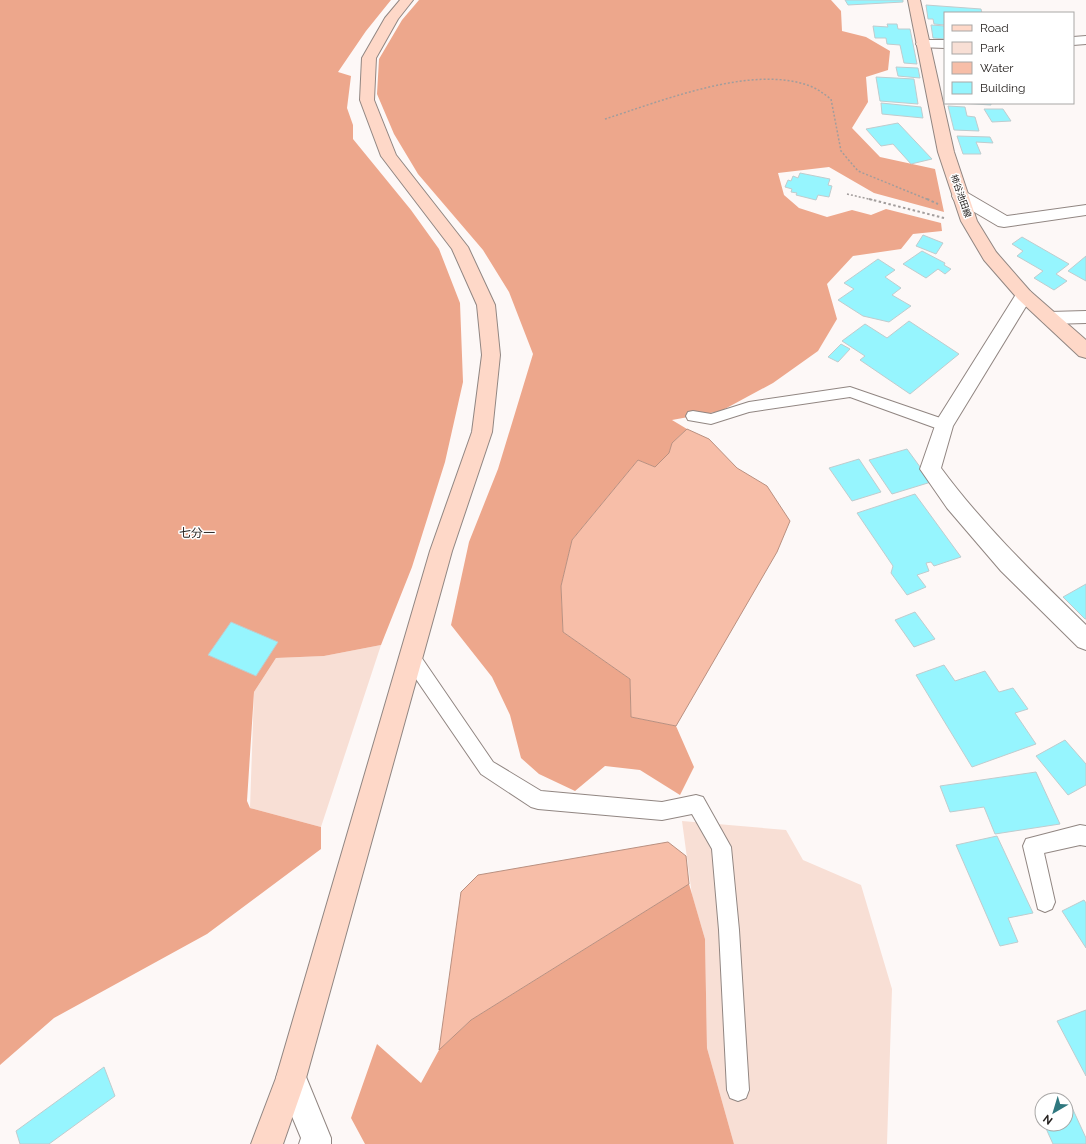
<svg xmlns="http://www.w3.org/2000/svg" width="1086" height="1144" viewBox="0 0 1086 1144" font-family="Raleway,'Noto Sans JP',sans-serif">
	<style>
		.green { fill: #f8dfd5 }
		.forest { fill: #eda78c }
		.water { fill: #f7bea8; stroke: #b99080 }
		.building { fill: #96f5fe; stroke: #bfccce }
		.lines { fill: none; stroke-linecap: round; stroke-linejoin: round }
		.lane-casing { stroke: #918682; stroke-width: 2 }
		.street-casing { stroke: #918682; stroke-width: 2 }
		.secondary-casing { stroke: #918682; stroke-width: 2 }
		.path-far1 { stroke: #a29d9c; stroke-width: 1.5; stroke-dasharray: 2 2; stroke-linecap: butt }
		.path { stroke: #a29d9c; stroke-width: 2; stroke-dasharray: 2.5 2.5; stroke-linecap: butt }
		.lane { fill: #fff; fill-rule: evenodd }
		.street { fill: #fff; fill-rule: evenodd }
		.secondary { fill: #fed8c8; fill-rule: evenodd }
		.labels { text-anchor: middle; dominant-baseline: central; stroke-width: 3; stroke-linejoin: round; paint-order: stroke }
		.far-street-label { font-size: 9px; fill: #272321; stroke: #fff }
		.neighbourhood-label { font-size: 12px; fill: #272321; stroke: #fff }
	</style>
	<rect width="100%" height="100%" fill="#fdf8f7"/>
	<path class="green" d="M381,645L321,827L250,808L254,692L276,658L324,656Z
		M682,821L786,830L803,860L861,885L892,989L887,1144H734L707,1048L705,939L692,895Z"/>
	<path class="forest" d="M0,0H391L366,31L338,72L351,76L347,108L353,125V139L411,210L439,249L460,303L463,382L445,462L412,567L381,645L324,656L276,658L254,692L247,801L250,808L321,827V849L207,934L54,1018L0,1065Z
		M419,0H831L841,11L842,31L866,37L890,51L888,70L866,77L868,102L852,128L880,157L935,169L944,212L874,193L829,167L778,173L784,195L799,208L827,217L852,210L871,215L886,209L941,223L942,231L913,234L901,249L853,256L827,284L837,319L818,351L773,383L721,411L672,420L687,429L672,443L669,453L655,467L638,460L572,540L561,586L563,632L630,679L631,717L676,726L694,767L680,795L640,770L605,766L575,791L539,774L521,758L510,715L492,677L451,625L469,542L498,469L533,354L509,292L483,250L418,174L394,134L377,94L379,59L402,20Z
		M689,884L705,939L707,1048L734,1144H365L351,1118L377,1044L421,1083L439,1050L471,1020Z"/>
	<path class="water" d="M687,429L709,439L737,468L767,486L790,521L777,552L676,726L631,717L630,679L563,632L561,586L572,540L638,460L655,467L669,453L672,443Z
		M668,842L686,856L689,884L471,1020L439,1050L461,892L478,875Z"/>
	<path class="building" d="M845,0H903V2L848,5Z
		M926,5L981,9L982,13H945V25L934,24L933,19H928Z
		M887,24H897L898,29H910L917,64L904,63L900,45L887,44L886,38H875L873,26L888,27Z
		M931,25L945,26V39L933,38Z
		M896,67L918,68L920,78L898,76Z
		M876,77L914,79L918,104L880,101Z
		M881,103L921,107L923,118L882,114Z
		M959,103H991V105Z
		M948,106L965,107L967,116L975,117L979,131L954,130Z
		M984,109H1003L1011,121L992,122Z
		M898,123L932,159L911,164L893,144L881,146L866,129Z
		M957,136L990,137L993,143L976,142L981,154H963Z
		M800,173L830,179L828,185L832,186L829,197L818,195L816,200L796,195L797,193L791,192L792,189L785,187L788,180L791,181L793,176L798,178Z
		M923,235L943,243L936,254L916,246Z
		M1022,237L1069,264L1056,274L1067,281L1054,290L1034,278L1043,271L1017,256L1023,251L1012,244Z
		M922,251L945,263L944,265L951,269L945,274L938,269L926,278L903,264Z
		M1086,256V281L1068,271Z
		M878,259L895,270L885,277L901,288L892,295L911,306L889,322L863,316L838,300L854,289L844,283Z
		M909,321L959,354L910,394L860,360L865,356L842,341L865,324L887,338Z
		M841,344L850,349L838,362L828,357Z
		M907,449L931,482L892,494L869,460Z
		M859,459L881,492L852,501L829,468Z
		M915,494L961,557L934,566L931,562L926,563L929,571L917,575L926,587L907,595L891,573L893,566L857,513Z
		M1086,584V619H1085L1063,597Z
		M915,612L935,639L914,647L895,620Z
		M231,622L278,642L256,676L208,655Z
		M944,665L955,681L985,671L999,692L1013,688L1028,709L1015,713L1036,744L972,767L916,675Z
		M1065,740L1086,764V785L1068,795L1036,756Z
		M1036,772L1060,824L995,834L984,807L950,812L940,786Z
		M997,836L1033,913L1008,918L1018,942L1000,946L956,845Z
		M1084,900L1086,903V948L1062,911Z
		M1086,1010V1076L1057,1021Z
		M104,1067L115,1096L49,1144H20L16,1131Z
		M1069,1101L1086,1138V1144H1053L1044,1124H1066V1102Z"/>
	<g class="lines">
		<g class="lane-casing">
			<path id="lane" d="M850,387L949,421L951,425L949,429L944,431L850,397L749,412L711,424L688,420L686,416L688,412L693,411L711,414L749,402Z
				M411,649L417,651L493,762L541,791L662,802L696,795L703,797L731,847L739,930L749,1090L746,1098L738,1101L730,1098L727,1090L719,930L712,849L692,814L662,820L538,809L531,807L481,774L405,663L403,657L405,651Z
				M1080,825L1086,826V846L1080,845L1044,853L1055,902L1052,909L1045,912L1038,909L1023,846L1026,839Z"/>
		</g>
		<g class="street-casing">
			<path id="street" d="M1086,36V44L1073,45V37Z
				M923,40H945V48L918,47L916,44L918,41Z
				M960,191L966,192L1007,216L1086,205V215L1004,227L998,226L954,200L952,196L954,192Z
				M1024,289L1030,291L1033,295L953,426L941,468C983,525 1035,575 1086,625V650L1078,647L1001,571L947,508L920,469L937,420L1018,291Z
				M1086,311V323L1049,324L1043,322L1040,318L1043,314L1049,312Z
				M291,1063L302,1067L331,1138V1144H299L301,1138L276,1078L280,1067Z"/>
		</g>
		<g class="secondary-casing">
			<path id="secondary" d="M400,0H413L398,19L376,58L374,100L396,155L468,247L495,305L500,355L492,432L452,551L306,1078L283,1144H251L276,1078L430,551L472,432L482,355L477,305L452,249L381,156L360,100L362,58L385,18Z
				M908,0H920L954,152L977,221L996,252L1030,291L1086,340V358L1079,356L1018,299L984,260L961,221L938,152Z"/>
		</g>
		<path class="path-far1" d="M605,119C662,101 752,64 810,86C818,89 824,94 831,99L841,151L858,171L929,200
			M847,194L873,200"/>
		<path class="path" d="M869,199L944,218
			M927,199L938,204"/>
		<use href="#lane" class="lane"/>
		<use href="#street" class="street"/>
		<use href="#secondary" class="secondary"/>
	</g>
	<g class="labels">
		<g class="far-street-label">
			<text transform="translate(961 196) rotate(71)">柿谷池田線</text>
		</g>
		<g class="neighbourhood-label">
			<text x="197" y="533">七分一</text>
		</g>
	</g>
	<rect x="944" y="12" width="130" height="92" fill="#ffffff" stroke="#a9a7a6"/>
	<rect x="952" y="25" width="20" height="6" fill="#fed8c8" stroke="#a9a7a6"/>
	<text x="980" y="32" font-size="12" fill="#272321">Road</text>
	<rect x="952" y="42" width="20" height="12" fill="#f8dfd5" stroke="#a9a7a6"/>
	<text x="980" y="52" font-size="12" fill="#272321">Park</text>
	<rect x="952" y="62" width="20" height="12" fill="#f7bea8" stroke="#a9a7a6"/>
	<text x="980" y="72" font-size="12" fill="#272321">Water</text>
	<rect x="952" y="82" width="20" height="12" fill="#96f5fe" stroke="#a9a7a6"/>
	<text x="980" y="92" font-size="12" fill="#272321">Building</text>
	<g transform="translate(1054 1112) rotate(218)"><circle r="19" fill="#ffffff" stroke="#a9a7a6"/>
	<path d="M0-3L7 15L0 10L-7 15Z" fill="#2f787f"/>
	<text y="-6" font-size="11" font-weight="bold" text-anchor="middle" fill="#272321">N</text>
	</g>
</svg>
